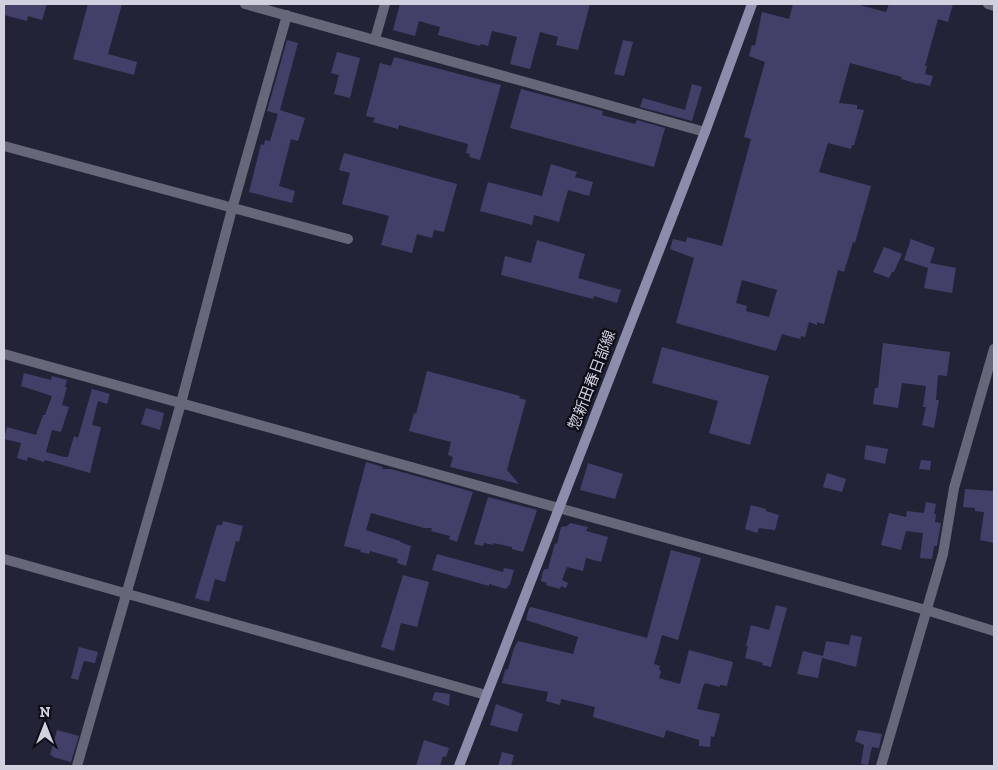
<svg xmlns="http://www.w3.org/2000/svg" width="998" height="770" viewBox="0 0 998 770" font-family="'Zilla Slab','Noto Sans JP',serif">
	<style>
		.building { fill: #424069; fill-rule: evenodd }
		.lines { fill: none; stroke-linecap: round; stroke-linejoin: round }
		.minor { stroke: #67677a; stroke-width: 10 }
		.secondary { stroke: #8c8cab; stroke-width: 10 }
		.labels { text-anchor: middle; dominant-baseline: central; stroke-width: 4.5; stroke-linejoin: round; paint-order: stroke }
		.street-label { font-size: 15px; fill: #d0d0df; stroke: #0d0d17 }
	</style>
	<rect width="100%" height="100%" fill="#232337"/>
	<path class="building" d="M4,4H47L42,20L28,16L27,21L4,15Z
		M88,4H122L108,54L137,62L134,75L73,59Z
		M400,4H590L578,50L556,45L558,37L540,32L530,69L510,64L517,37L492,31L488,46L481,44L480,46L438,35L440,27L419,21L415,36L393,30Z
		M793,4H856L886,12L889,4H953L948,22L938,19L925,66H927L925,74L933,76L930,86L919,83L918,84L901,79L902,77L850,63L839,103L857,105V109L864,110L854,145H852L851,149L828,143L819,172L871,186L855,243L853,242L844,272L838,270L824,324L817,322V325L809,322L805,337L801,336L800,339L782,334L776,351L676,323L694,258L670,249L673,239L686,242L687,237L722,246L751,139L744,137L765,62L749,56L752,45L755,46L762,12L789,19ZM742,280L777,290L769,317L746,311L747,306L736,303Z
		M287,40L298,43L280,110L305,118L298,141L291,139L279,186L295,191L292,203L249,192L261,144L264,145L265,140L270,141L278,114L267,111Z
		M623,40L633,42L624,76L614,74Z
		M337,52L360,58L350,98L334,94L339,75L331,73Z
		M394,57L501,85L480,160L469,157L470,154L466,153L468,144L399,125L398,129L373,122L375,118L366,116L380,63L391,66Z
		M692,84L702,87L692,121L640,107L643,98L685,110Z
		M521,89L603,111L602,115L635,124L637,120L665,128L654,167L510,128Z
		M344,153L457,184L444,232L434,230L432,238L417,234L412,253L381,245L389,216L342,204L350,173L339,170Z
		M551,164L577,172L575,177L593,182L589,196L568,190L559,222L534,215L532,225L480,211L488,182L542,196Z
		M911,239L935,248L930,263L956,268L952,293L924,288L928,268L904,260Z
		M537,240L585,254L578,278L621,290L617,303L594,296L593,299L501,275L505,256L531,263Z
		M884,247L902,254L894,272H892L889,278L873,272Z
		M883,343L950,352L947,376L938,375L936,400H939L934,428L922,425L926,407H923L926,386L902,383L898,408L873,404L875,388H878Z
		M662,347L769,376L750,445L709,433L718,401L652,383Z
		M427,371L520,396L519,398L526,400L507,470L519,484L450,467L453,457L448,455L451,442L409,431L414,413L416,414Z
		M24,373L51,380L52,376L67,380L65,387H67L62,405L69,407L61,432L52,430L46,452L64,457H68L74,436L78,438L92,389L110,394L107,404L98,401L92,425L101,427L90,473L45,460L44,462L28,457L27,461L17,458L21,443L4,439L7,427L36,435L43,415H45L52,396L21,386Z
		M146,408L164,413L160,430L141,424Z
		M866,445L888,449L885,464L864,459Z
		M921,460L931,461L930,470L919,469Z
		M366,462L383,467L382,469H391L473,492L457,542L449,539L450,536L431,531L432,528H424L371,513L366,530L400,541V542L411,546L406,566L397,563L398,559L370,551L369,554L360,552L361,550L344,546Z
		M588,463L623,474L615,499L580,490Z
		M827,473L846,479L842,492L823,487Z
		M965,489L994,491V543L980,540L984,512L975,511V508L963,507Z
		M488,497L537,510L523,552L512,549V547L493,543V545L484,543L483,546L474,544Z
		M926,502L936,504L934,514H936L935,522L941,523L937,546H934L932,559L920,558L923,533L906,531L901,550L881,545L889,513L906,517L907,511L924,513Z
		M751,505L766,509V511L779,515L775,530L759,528L757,533L745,529Z
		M223,521L243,526L239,542L236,541L225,582L215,579L209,602L195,598L217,525H222Z
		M570,523L588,527L586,531L608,537L601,562L586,558L583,571L567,567L562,580L568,583L566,588L561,586L560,589L546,585L547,583L541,581L543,571L545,569H548L555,543L557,544L561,527L567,526Z
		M671,550L701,558L678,640L662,635L654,664L660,666L659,670L661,671L659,678L680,684L689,650L733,662L727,686L720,685V687L705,683L703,687L697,709L720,714L714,737L711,736L710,747L699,746V740L666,730L664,738L593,717L595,707L561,699L560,705L546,701L548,692L502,683L505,670L508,669L514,648L518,641L573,654L578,637L526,620L529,608L531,607L647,638Z
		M437,554L503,572L504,568L514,570L510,584L506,589L489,584V586L432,570Z
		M403,575L429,582L417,627L401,623L394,651L381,647Z
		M776,605L787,608L771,667L762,665L763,663L745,658L748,646H746L751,625L769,630Z
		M851,635L862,637L856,667L822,658L818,678L797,674L803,651L823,656L826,641L849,645Z
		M79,647L98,652L95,663L84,661L78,680L71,678Z
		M435,692L450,694L449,706L432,700Z
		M496,704L523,714L517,732L490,725Z
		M57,730L79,736L71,762L53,757V756L50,755Z
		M858,730L882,734L879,748L872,747L868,765L861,764L864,745L855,741Z
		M424,740L449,748L446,757L443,756L440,766H416Z
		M502,752L514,755L511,766H498Z"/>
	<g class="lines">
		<path class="minor" d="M245,4L705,132
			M988,4L994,6
			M375,39L385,4
			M4,146L348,239
			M4,354L926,610L994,631
			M4,559L486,695
			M77,766L181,403L232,209L287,15
			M881,766L943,554L954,488L994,349"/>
		<path class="secondary" d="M459,766L705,132L752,4"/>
	</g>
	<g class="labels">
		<g class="street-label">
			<text transform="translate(592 380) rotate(-69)">惣新田春日部線</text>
		</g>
	</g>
	<rect width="998" height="770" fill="none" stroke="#d0d0df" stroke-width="10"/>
	<g transform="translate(45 725)" stroke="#0d0d17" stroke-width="4" paint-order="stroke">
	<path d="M0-4L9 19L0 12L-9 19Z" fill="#d0d0df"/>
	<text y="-8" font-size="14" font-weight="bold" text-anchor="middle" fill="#d0d0df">N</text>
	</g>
</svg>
